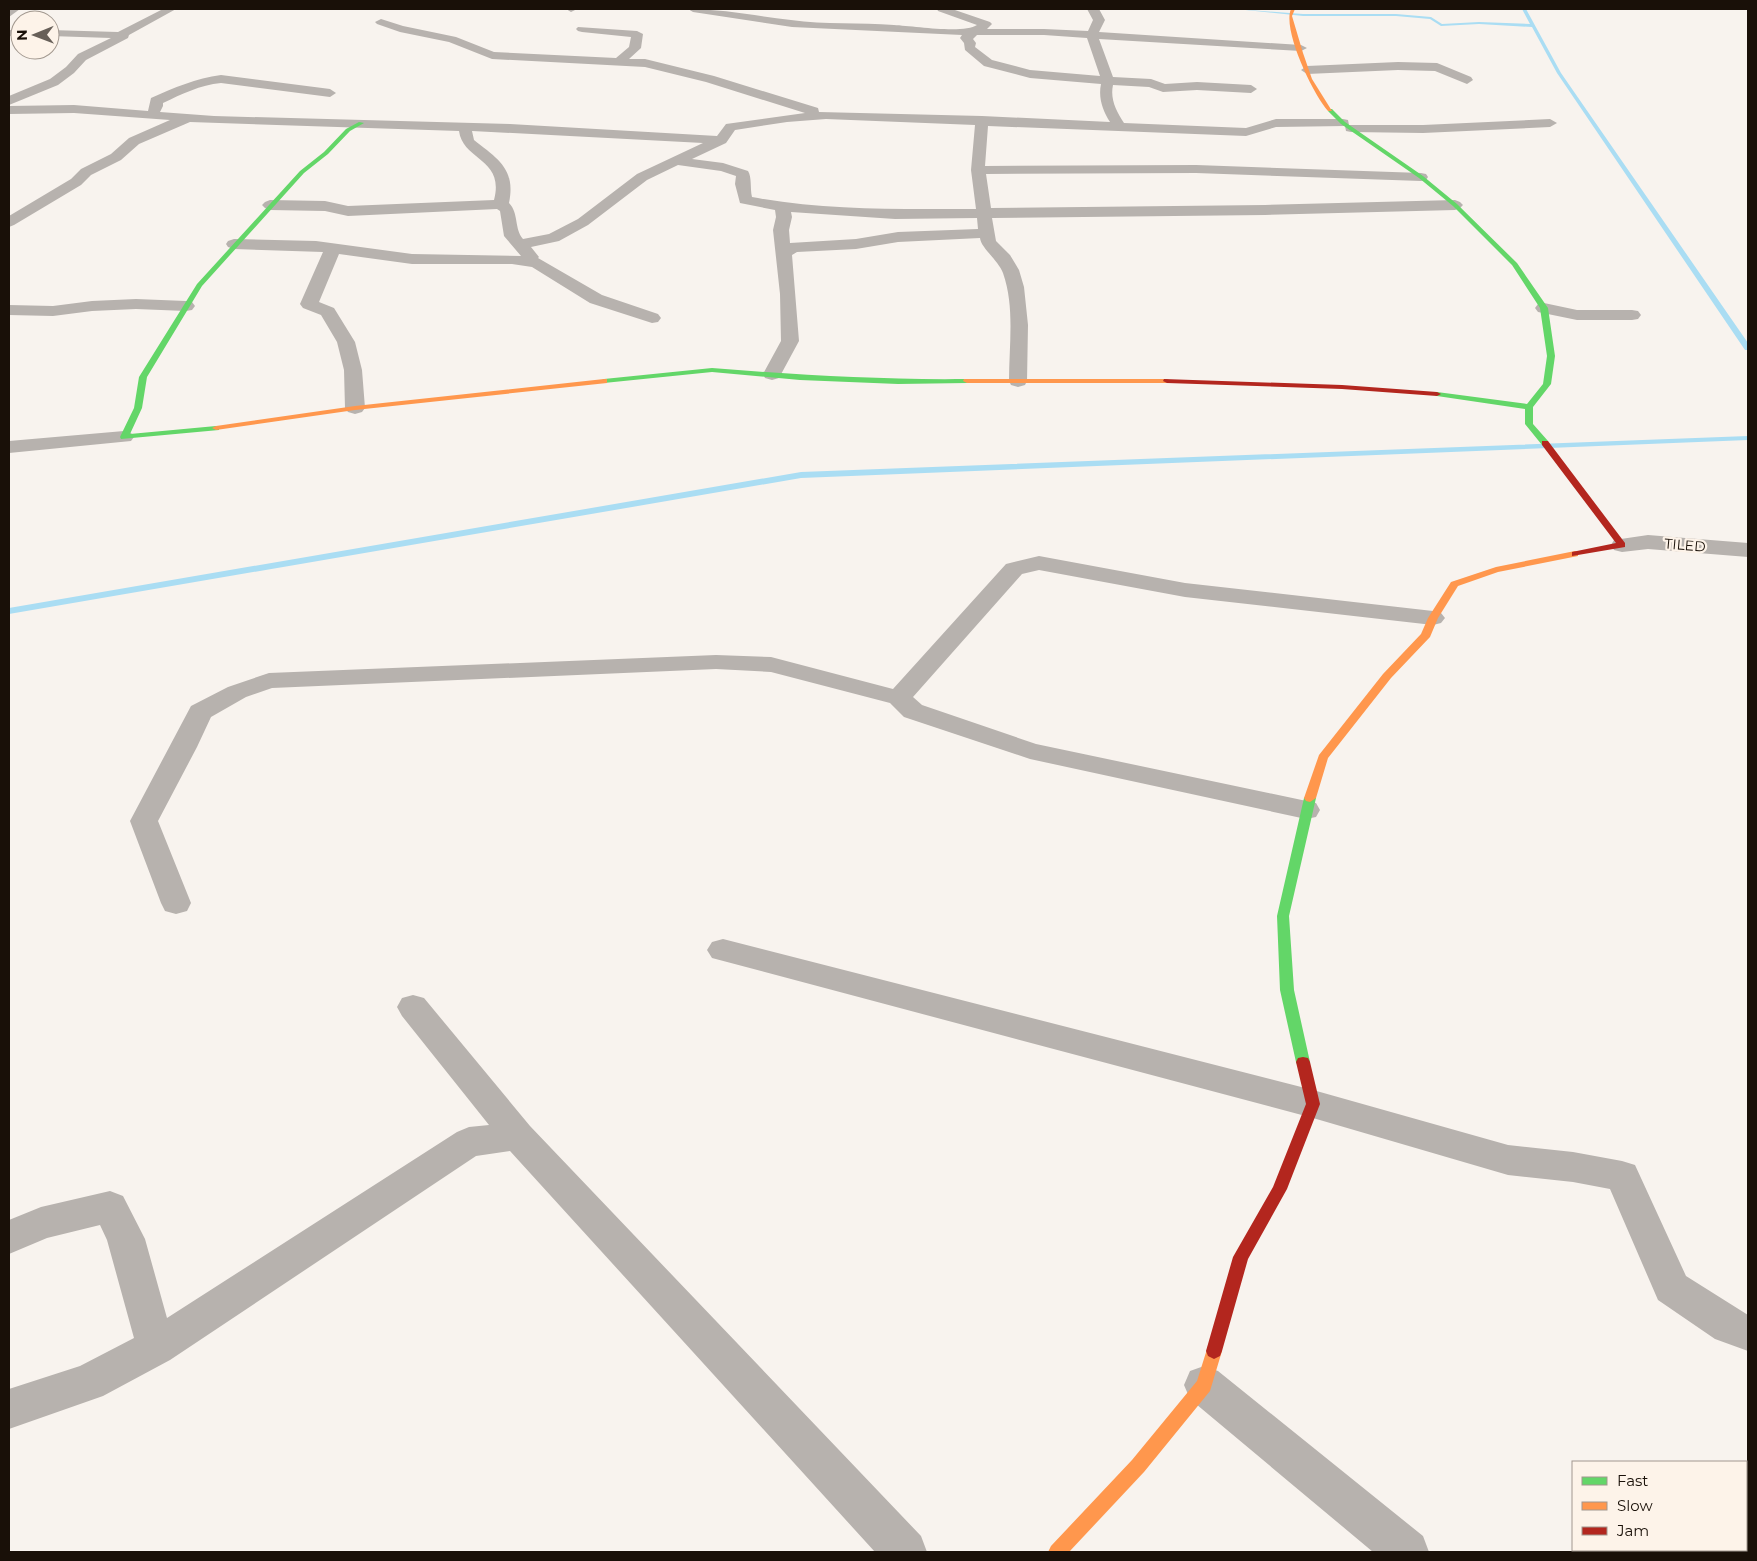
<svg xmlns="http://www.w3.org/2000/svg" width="1757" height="1561" viewBox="0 0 1757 1561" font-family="Montserrat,sans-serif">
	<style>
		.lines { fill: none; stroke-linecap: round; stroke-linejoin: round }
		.stream { fill: #aaddf3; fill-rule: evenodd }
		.street { fill: #b7b2ae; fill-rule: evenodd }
		.fast { fill: #63d668; fill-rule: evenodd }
		.slow { fill: #ff974d; fill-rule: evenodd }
		.jam { fill: #b3261e; fill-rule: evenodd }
		.labels { text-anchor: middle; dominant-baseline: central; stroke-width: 4.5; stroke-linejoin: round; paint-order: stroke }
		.street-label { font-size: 14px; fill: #191008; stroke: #fdf3e9 }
	</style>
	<rect width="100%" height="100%" fill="#f8f3ee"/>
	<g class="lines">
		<path class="stream" d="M1236,9L1303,14H1396L1431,17L1442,24L1479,22L1530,24L1522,9H1526L1561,73L1748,343V350H1745L1557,73L1532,27L1479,24L1441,26L1430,19L1396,16H1303Z
			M1748,436V440L801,478L9,614V608L801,472Z"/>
		<path class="street" d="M9,9H20L9,17Z
			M163,9H176L129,35L128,38L86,60L74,73L58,85L9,105V96L50,79L66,67L78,54L111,38L50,36V30L118,32Z
			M566,9H577L571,12Z
			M688,9C723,9 756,16 791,20C825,25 860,22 894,25C913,26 964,34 977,25L938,11L937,9H952L990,22L992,24L987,29H1044L1088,31L1093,20L1087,9H1099L1105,20L1099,32L1301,45L1307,48L1301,51L1099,39L1113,77L1151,79L1165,84L1197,82L1251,85L1257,89L1251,93L1197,90L1163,92L1149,87L1113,85C1110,99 1116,111 1124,123L1246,128L1276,119H1343L1348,120L1349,125H1423L1550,119L1557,123L1550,127L1423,133L1351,132L1346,131L1345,126L1276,127L1246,136L988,126L985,166L1196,165L1421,173L1426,174L1428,177L1426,180L1421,181L1196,173L986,174L991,208L1265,205L1455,200L1460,202L1463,205L1460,208L1455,210L1265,215L992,218L996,241L1010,255L1019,270L1024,287L1028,325L1027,381L1025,385L1018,387L1011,385L1009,381C1009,345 1015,307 1003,273C998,260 981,248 980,238L898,242L856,249L797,252L792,255L799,341L779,378L772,380L765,378L763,374L781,341L780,294L773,230L776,217L775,210L740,203L735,184L736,176L721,171L678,165L647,180L588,225L559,241L531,247L539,257L538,258L602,295L658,314L661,318L658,322L652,323L590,303L532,267L512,264H412L339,254L319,302L334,308L355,342L362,370L365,408L362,412L355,414L348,412L345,408L344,370L337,342L321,315L303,308L300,304L323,252L234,249L228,247L226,244L228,241L234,239L316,241L412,254L521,256L504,236L500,211L497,209L348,216L325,211L270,210L265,208L262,205L265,202L270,200L325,201L348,206L494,200C505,158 463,161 459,131L190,122L139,144L121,160L91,175L81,185L14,225L9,227V216L71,179L81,169L111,154L129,138L170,120L74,113L9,114V106L74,105L148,111L151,98C174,88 196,78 221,75L330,89L336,93L330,97L221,83C200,85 182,94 163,103V106L160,112L214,116L510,124L717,136L726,124L805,113L706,82L645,67L492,59L449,42L400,32L377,24L375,22L381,19L403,26L456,37L494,52L616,58L629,47L631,37L582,32L578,31L576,29L578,27L637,31L643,34L641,48L629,59H645L714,76L818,108L819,112L982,116L1110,122C1103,111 1098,98 1101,84L1030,78L984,66L965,50L964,43L960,38L962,35L792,27L693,12ZM977,35H1044L1087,38L1100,76L1030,70L992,60L975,47L976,43L973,39ZM826,119L975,125L971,170L976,209C902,209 825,211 752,197C750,189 752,177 748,171L723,163L692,159L726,143L735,130L787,122ZM472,131L703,143L637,174L578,219L549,234L523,239C514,229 519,213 509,203C516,169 498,159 474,140ZM791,212L895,219L977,218L978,229L898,232L856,239L790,243L789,230L792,217Z
			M9,30H20V36H9Z
			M1398,62L1437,63L1471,77L1473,80L1467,84L1435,71L1398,70L1307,74L1301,70L1307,66Z
			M136,299L186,301L192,302L195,306L192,310L186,311L136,309L92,311L53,316L9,315V305L53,306L92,301Z
			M1544,303L1577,310H1632L1638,311L1641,315L1638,319L1632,320H1577L1538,312L1535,308L1538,304Z
			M124,431L131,433L134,437L131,441L9,453V441Z
			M1648,535L1748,543V557L1648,549L1622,552L1614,550L1611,545L1614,540Z
			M1039,556L1185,583L1433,611L1441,613L1445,618L1441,623L1433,625L1185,597L1039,570L1022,574L913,697L922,705L1036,744L1316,803L1320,810L1316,817L1306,819L1030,759L904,717L890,703L771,672L716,669L272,688L246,697L211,717L197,747L158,821L191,903L187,911L176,914L165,911L161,903L130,821L191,706L228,687L269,673L716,655L771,657L893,689L1006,564Z
			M723,939L1313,1090L1508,1145L1573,1152L1622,1161L1635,1165L1686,1276L1748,1315V1351L1715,1339L1658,1300L1610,1189L1573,1182L1508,1175L1313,1118L712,958L707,950L712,942Z
			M413,995L424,998L530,1126L921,1536L927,1552H875L510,1151L476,1156L170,1360L103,1396L9,1429V1389L80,1366L134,1338L107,1240L100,1225L47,1238L9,1254V1220L41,1207L110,1191L123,1196L145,1239L167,1318L457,1132L469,1127L489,1125L402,1016L397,1007L402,998Z
			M1204,1366L1218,1371L1423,1536L1429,1552H1373L1190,1399L1184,1385L1190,1371Z"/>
		<path class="fast" d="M1328,109H1332L1345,122L1423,176L1457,204L1517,263L1548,308L1555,356L1551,384L1533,407V424L1548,441V445H1542L1525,424V409L1437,396L1433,394L1437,392L1527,404L1543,384L1547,356L1540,308L1512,265L1453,206L1419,178L1341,124L1328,111Z
			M359,122L364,123L350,131L328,154L304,173L202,286L147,377L142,408L130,434L216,426H219V430L121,439L120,437L134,408L139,377L197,284L300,171L324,152L346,129Z
			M712,368C797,375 881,380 967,379L971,381L967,383L898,384L800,380L712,372L604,383L600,381L604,379Z
			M1310,794L1316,798L1289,916L1294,990L1310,1062L1308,1066L1303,1067L1298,1066L1296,1062L1280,990L1277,916L1304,798Z"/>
		<path class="slow" d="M1291,9H1295L1292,16L1303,53L1312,79L1332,111H1328C1313,94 1282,30 1291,9Z
			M604,379H607V383L355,410L216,430L212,428L216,426L355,406Z
			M964,379H1167L1171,381L1167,383H967L963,381Z
			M1575,551L1578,552V556L1498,572L1458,586L1438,618L1430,637L1391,678L1328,758L1316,798L1310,802L1306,801L1304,798L1319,755L1383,674L1421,634L1428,618L1451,582L1496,567Z
			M1214,1343L1220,1346L1222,1351L1210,1391L1144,1472L1069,1552H1048L1051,1546L1132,1460L1197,1381L1208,1346Z"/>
		<path class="jam" d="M1164,379L1342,385L1437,392L1441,394L1437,396L1342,389L1167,383L1163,381Z
			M1542,441H1548L1625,543V547L1572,556V552L1616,543L1542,445Z
			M1303,1057L1308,1058L1310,1062L1320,1104L1287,1189L1248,1259L1222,1351L1220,1356L1214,1359L1208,1356L1206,1351L1233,1257L1273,1187L1306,1104L1296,1062L1298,1058Z"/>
	</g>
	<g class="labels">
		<g class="street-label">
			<text transform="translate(1685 545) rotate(5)">TILED</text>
		</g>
	</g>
	<rect width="1757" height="1561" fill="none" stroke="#191008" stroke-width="20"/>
	<rect x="1572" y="1461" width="175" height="90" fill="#fdf3e9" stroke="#a2988f"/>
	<rect x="1582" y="1477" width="25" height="8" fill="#63d668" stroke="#a2988f"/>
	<text x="1617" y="1486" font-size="15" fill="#191008">Fast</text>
	<rect x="1582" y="1502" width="25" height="8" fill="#ff974d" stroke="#a2988f"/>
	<text x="1617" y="1511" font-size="15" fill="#191008">Slow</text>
	<rect x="1582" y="1527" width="25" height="8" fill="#b3261e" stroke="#a2988f"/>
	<text x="1617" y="1536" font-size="15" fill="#191008">Jam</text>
	<g transform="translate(35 35) rotate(269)"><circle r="24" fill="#fdf3e9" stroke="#a2988f"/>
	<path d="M0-4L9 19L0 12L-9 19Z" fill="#675f58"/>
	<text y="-8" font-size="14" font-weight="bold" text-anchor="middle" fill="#191008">N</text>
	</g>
</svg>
